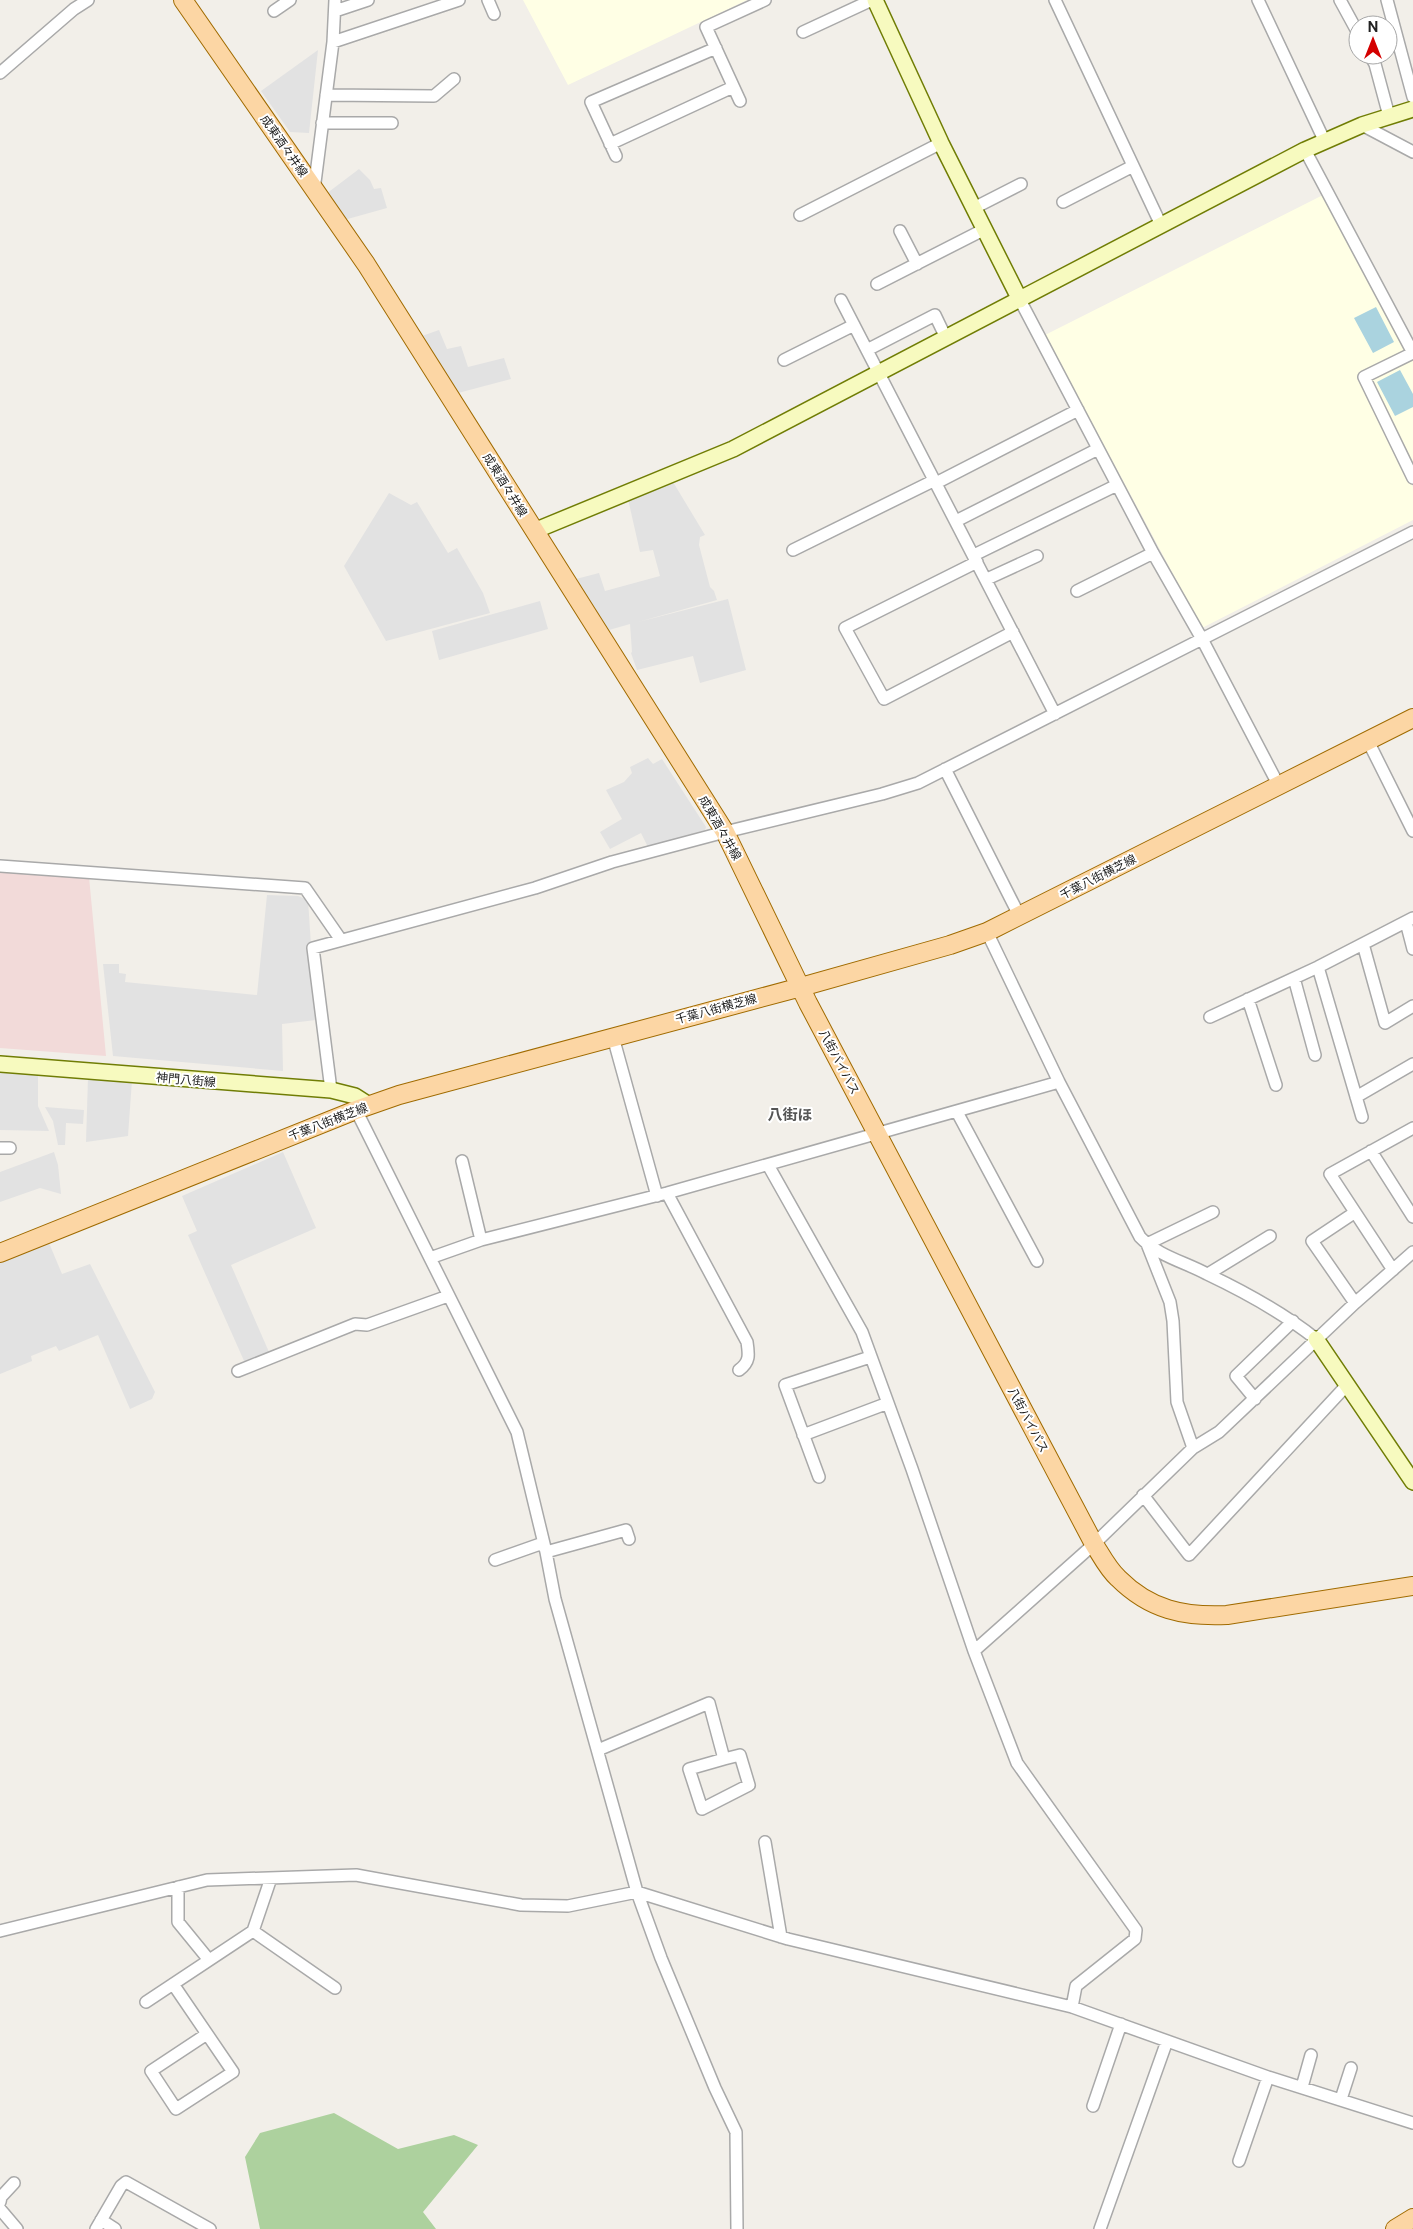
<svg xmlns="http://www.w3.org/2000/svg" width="1413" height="2229" viewBox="0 0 1413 2229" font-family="'Public Sans','Noto Sans JP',sans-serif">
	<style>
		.commercial { fill: #f2dad9 }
		.education { fill: #ffffe5 }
		.forest { fill: #add19e }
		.parking { fill: #e2e2e2 }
		.water { fill: #aad3df }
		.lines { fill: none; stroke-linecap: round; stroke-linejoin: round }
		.street-casing { stroke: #a9a9a9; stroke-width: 14 }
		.secondary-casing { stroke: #707d05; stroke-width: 18 }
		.primary-casing { stroke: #a06b00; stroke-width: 20 }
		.street { stroke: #fff; stroke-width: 11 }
		.secondary { stroke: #f7fabf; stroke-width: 15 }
		.primary { stroke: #fcd6a4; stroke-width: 18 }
		.labels { text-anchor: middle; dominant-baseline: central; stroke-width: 4; stroke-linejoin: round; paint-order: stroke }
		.street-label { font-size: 12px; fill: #222; stroke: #fff }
		.quarter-label { font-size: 15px; font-weight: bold; fill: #555; stroke: #fff }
	</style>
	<rect width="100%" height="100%" fill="#f2efe9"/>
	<path class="commercial" d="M0,872L89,877L106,1056L0,1048Z"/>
	<path class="education" d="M523,0H747L568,85Z
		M1323,195L1407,352L1358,376L1413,487V520L1202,628L1045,335Z
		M1413,358V470L1369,381Z"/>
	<path class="forest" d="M334,2113L398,2149L454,2135L478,2145L423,2212L436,2229H260L245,2157L260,2133Z"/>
	<path class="parking" d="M318,50L309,133L290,132L261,91Z
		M359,169L370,180L374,189L381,188L387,208L344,220L326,194Z
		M439,330L447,349L461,346L468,367L504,358L511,379L458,393L422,336Z
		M673,482L705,535L700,537L699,545L710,587L714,591L717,600L638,622L728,599L746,670L700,683L693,656L637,670L631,653L632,652L630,624L609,630L576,579L599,573L605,591L660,576L653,550L640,552L628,499Z
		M389,493L411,505L417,502L448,553L457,548L483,593L490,613L386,641L344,566Z
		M540,601L548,629L439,660L432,631Z
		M648,758L653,764L662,759L706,827L705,830L648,847L641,833L610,849L600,832L622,819L606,790L624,782L632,773L630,767Z
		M267,895L298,896L308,900L316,1020L282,1024L283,1071L113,1056L103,964H119V973L126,974L125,982L257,995Z
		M0,1071L38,1074V1106L49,1131L0,1130Z
		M88,1078L132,1080L128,1136L86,1142Z
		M45,1107L84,1110L83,1124L66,1123L65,1145H58L53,1121Z
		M54,1152L58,1165L61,1194L40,1188L0,1202V1172Z
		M283,1152L316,1228L231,1265L269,1352L245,1363L188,1235L197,1231L182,1196Z
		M49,1243L62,1274L90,1264L155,1392L152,1399L130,1409L98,1335L59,1351L56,1346L31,1356L32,1361L0,1374V1263Z"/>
	<path class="water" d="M1376,307L1394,342L1373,353L1354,318Z
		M1400,370L1413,394V407L1395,416L1377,382Z"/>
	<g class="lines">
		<g class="street-casing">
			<path id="street" d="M488,0L494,14
				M1055,0L1161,225
				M1258,0L1325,142
				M1340,0L1358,33
				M1387,0L1413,97
				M274,11L290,0
				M335,11L368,0
				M803,32L872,0
				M333,42L459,0
				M1370,55L1375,64L1389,116
				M0,73L74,9L88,0
				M326,95L434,96L454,79
				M740,101L706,27L765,0
				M322,123H392
				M1362,125L1413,152
				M610,144L733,87
				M1305,150L1413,353
				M616,156L591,102L716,48
				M314,190L333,42L335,0
				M1063,202L1133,166
				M974,208L1021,184
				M800,215L941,143
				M900,231L917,264
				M877,284L985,229
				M841,300L1055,714
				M1020,300L1153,553L1202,639L1279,786
				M867,350L935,315L946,338
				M1413,353L1364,377L1413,478
				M784,360L854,325
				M936,483L1078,410
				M956,521L1098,449
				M793,550L935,480
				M974,555L1117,485
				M977,562L845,628L884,699L1013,632
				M987,579L1037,556
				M1077,591L1153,553
				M1368,741L1413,831
				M945,769L1020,917
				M0,866L305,888L341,940
				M1406,922L1413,949
				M987,932L1059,1082L1140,1237C1158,1256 1185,1262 1207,1274C1245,1292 1283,1313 1316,1339
				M1363,944L1385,1023L1413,1006
				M1318,967L1362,1117
				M1294,978L1315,1055
				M1248,999L1276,1085
				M1210,1017L1318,967L1413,918
				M613,1037L657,1196
				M331,1090L313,948L535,888L612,862L725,832L882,794L918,783L1413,532
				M1356,1097L1413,1064
				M356,1110L517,1432L546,1552L555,1599L637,1892L661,1958L715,2088L736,2132L737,2229
				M957,1112L1037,1261
				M0,1148H10
				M1371,1151L1413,1217
				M462,1161L481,1240
				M768,1165L862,1332L912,1469L974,1651L1017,1763L1136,1930L1135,1939L1076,1986L1072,2007
				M667,1193L747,1342C749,1355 750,1362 739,1370
				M1354,1213L1312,1241L1355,1303
				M430,1258L481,1240L667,1193L1059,1082
				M1393,1270L1330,1174L1413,1128
				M1208,1274L1270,1236
				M238,1371L355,1324L367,1325L448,1296
				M1255,1399L1236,1376L1293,1321
				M803,1435L888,1403
				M1193,1448L1177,1402L1173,1321L1170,1302L1147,1244L1213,1212
				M819,1477L785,1385L870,1357
				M1143,1495L1189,1555L1346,1386
				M546,1552L626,1530L629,1539
				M495,1560L543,1543
				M974,1651L1094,1544L1193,1448L1219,1432L1355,1303L1413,1252
				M598,1750L709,1703L724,1759L689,1769L702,1809L749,1785L740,1755L724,1759
				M765,1842L781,1937
				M178,1887V1922L209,1960
				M0,1931L207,1880L356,1875L521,1905L568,1906L637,1892L788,1939L1072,2007L1268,2077L1413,2123
				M253,1931L335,1988
				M173,1984L233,2072L176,2109L151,2071L207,2034
				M146,2002L253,1931L271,1878
				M1302,2087L1311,2055
				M1341,2099L1351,2068
				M1093,2106L1121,2024
				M1239,2161L1268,2077
				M0,2202L1,2197L14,2183
				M0,2209L17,2229
				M101,2220L115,2229
				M96,2229L121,2186L126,2182L210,2229
				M1100,2229L1167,2041"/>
		</g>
		<g class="secondary-casing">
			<path id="secondary" d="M875,0L941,143L1020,300
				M534,531L733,449L1305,150L1362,125L1413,109
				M0,1064L331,1090L355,1096L369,1105
				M1316,1339L1413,1482"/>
		</g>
		<g class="primary-casing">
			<path id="primary" d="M183,0L366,264L725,832L808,1003L1094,1544C1101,1555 1108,1569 1118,1578C1150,1610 1184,1617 1227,1615L1413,1586
				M0,1253L356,1110L399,1095L801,987L950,945L987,932L1413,718
				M1395,2229L1413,2218"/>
		</g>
		<use href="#street" class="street"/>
		<use href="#secondary" class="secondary"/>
		<use href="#primary" class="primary"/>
	</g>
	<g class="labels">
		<g class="street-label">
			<text transform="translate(284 146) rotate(55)">成東酒々井線</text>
			<text transform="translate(505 485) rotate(58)">成東酒々井線</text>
			<text transform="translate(720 828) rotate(60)">成東酒々井線</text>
			<text transform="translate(1098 877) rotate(-27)">千葉八街横芝線</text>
			<text transform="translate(716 1009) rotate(-15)">千葉八街横芝線</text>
			<text transform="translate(839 1062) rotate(62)">八街バイパス</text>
			<text transform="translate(186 1080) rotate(5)">神門八街線</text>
			<text transform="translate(328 1122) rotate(-21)">千葉八街横芝線</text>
			<text transform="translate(1028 1420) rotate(62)">八街バイパス</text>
		</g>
		<g class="quarter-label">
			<text x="790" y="1114">八街ほ</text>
		</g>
	</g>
	<g transform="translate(1373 40)"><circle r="24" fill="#ffffff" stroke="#a7a7a7"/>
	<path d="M0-4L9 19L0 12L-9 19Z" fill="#d40000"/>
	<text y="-8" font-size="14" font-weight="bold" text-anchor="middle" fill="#222222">N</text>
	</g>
</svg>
